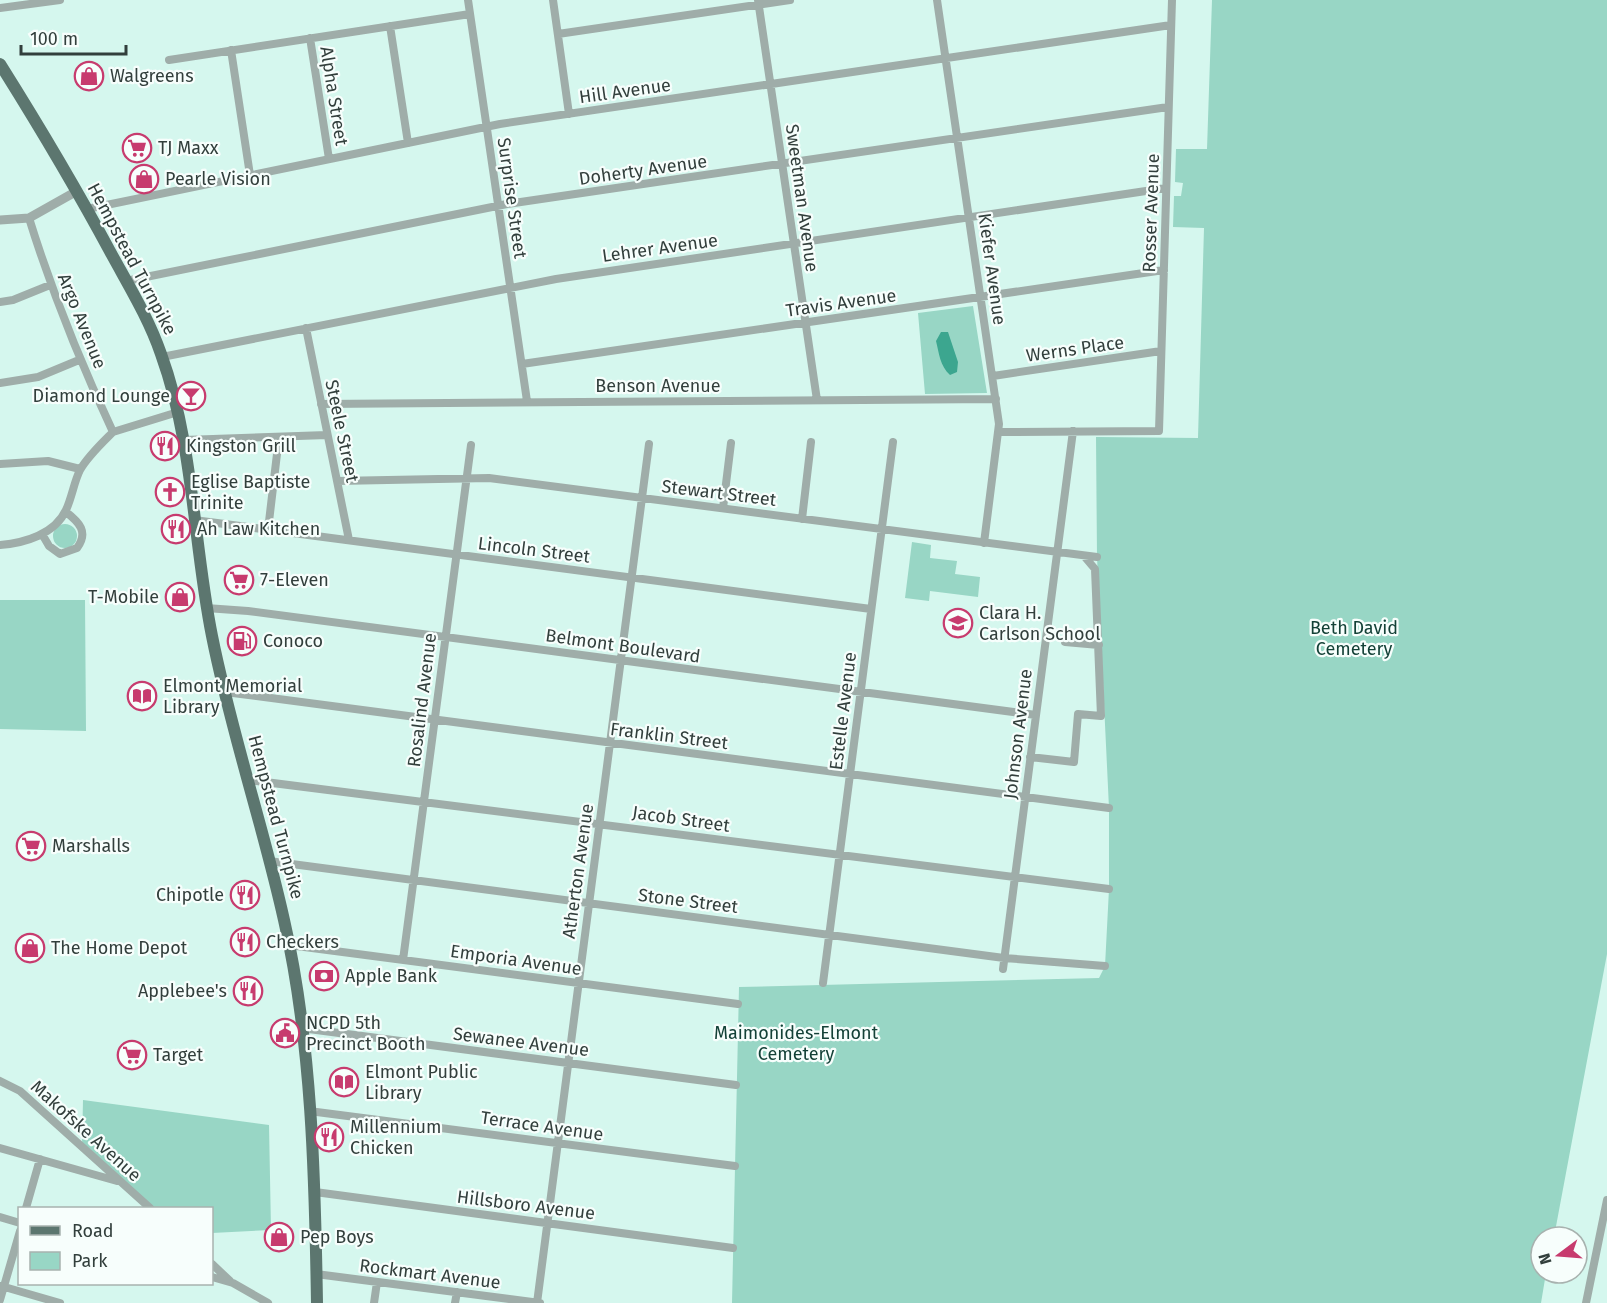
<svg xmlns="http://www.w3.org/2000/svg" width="1607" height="1303" viewBox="0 0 1607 1303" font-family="'Fira Sans',sans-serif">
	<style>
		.green { fill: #98d6c5 }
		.water { fill: #3ca68f }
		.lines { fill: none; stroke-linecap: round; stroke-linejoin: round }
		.minor { stroke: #9fada9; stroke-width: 8 }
		.tertiary { stroke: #9fada9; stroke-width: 9 }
		.primary { stroke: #5c766f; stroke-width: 12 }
		.labels { text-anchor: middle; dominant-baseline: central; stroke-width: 4.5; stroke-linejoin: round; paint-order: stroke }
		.poi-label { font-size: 18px; fill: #323f3c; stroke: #f7fefc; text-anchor: start }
		.street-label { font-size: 18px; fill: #323f3c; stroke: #f7fefc }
		.park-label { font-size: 18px; fill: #134137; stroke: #f7fefc }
	</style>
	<rect width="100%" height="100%" fill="#d5f7ee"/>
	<path class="green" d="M1212,0H1607V954L1554,1237H1541V1273H1546L1541,1303H732L739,987L1099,978L1105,966L1109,889V808L1097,557L1096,437L1198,438L1204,228L1173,227L1174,196H1181L1183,183L1175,182L1176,149H1207Z
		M973,306L987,393L925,394L918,313Z
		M53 536a12 12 0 1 1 24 0a12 12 0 1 1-24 0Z
		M912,542L931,545L930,558L957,561L955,574L980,577L978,597L930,591L929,601L905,598Z
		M0,600H85L86,731L0,729Z
		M83,1100L269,1125L271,1230L212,1233V1208H150L82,1147Z"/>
	<path class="water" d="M941,332H948L958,362L957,372L950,375C940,366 939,353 936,341Z"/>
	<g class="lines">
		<path class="minor" d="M468,0L527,401
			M553,0L569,114
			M758,0L817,400
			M937,0L999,424L984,543
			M0,8L60,0
			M390,26L408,143
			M558,34L790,0
			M310,38L329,159
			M231,50L250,175
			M169,60L470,14
			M87,209L500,124L1171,25
			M29,218C52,292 80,362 113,432
			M126,281L507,204L1168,107
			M0,302L13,300L50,285
			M306,328L349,540
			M162,357L556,279L1166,188
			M522,364L1164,270
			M993,376L1161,351
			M0,383L38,377L79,360
			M321,404L996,399
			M113,432L178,412
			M998,432L1159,431L1172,0
			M184,440L327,435
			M0,464L48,461L80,469
			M337,481L489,478L1097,557
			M723,508L731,443
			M802,519L811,442
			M194,520L871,609
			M268,530L279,437
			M42,534L49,546L60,554L77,548C89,532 79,522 66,512
			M0,545C25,543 55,534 66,510C72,497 74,482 80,470C88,456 102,443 113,432
			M206,608L248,611L1036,715
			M1065,642L1099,645
			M225,692L1109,808
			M1030,757L1074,762L1078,714L1101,716L1095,569L1084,556
			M249,780L1109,889
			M269,861L1004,958L1105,966
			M289,945L738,1004
			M403,960L471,445
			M1003,969L1073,431
			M823,983L893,442
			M301,1028L736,1085
			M0,1081L20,1091L150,1208
			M309,1111L735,1166
			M0,1148L117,1181
			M315,1192L733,1248
			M26,1208L40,1159
			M0,1217L20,1223
			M212,1264L230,1281
			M316,1274L540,1303
			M212,1277L233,1283L268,1303
			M1,1286L60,1303
			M0,1300L20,1231
			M374,1303L377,1282
			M455,1303L457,1292
			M537,1303L649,444
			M1586,1303L1607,1200"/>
		<path class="tertiary" d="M0,220L29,218L77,191"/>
		<path class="primary" d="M0,64C39,126 77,190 112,255C130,288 149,319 161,354C194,445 193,542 212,636C231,732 263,825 284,920C312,1042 315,1179 317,1303"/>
	</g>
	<defs>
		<g id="shop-ring" transform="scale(1.5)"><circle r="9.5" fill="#f7fefc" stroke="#c73b6e" stroke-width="1.5"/><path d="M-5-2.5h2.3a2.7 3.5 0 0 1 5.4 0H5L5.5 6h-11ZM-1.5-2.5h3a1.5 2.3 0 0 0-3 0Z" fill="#c73b6e"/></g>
		<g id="supermarket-ring" transform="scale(1.5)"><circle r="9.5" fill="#f7fefc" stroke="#c73b6e" stroke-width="1.5"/><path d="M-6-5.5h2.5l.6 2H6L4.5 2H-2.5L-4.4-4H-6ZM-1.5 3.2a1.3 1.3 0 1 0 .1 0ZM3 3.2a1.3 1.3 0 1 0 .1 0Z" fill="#c73b6e"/></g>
		<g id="bar-ring" transform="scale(1.5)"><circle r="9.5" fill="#f7fefc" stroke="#c73b6e" stroke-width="1.5"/><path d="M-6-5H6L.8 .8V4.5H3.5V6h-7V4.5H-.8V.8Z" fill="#c73b6e"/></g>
		<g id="restaurant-ring" transform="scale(1.5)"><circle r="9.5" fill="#f7fefc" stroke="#c73b6e" stroke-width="1.5"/><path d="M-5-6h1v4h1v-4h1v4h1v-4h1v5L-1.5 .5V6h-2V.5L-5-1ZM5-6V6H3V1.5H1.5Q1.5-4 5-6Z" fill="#c73b6e"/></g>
		<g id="church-ring" transform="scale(1.5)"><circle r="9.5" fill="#f7fefc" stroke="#c73b6e" stroke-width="1.5"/><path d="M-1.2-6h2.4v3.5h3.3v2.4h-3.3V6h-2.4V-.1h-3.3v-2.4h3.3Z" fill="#c73b6e"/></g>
		<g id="school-ring" transform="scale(1.5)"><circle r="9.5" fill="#f7fefc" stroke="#c73b6e" stroke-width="1.5"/><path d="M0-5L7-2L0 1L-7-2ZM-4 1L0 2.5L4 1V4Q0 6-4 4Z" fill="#c73b6e"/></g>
		<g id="fuel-ring" transform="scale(1.5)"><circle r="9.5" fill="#f7fefc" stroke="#c73b6e" stroke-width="1.5"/><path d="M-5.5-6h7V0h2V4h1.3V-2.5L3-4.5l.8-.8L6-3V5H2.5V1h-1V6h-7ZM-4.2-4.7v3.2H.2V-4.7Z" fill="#c73b6e"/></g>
		<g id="library-ring" transform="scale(1.5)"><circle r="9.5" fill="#f7fefc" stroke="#c73b6e" stroke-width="1.5"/><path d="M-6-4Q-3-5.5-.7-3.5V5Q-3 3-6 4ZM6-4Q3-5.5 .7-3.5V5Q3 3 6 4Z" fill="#c73b6e"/></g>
		<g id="bank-ring" transform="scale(1.5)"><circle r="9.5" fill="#f7fefc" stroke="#c73b6e" stroke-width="1.5"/><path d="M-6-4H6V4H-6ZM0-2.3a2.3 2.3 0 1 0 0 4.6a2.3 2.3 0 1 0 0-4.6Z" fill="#c73b6e"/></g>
		<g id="civic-ring" transform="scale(1.5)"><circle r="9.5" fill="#f7fefc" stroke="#c73b6e" stroke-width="1.5"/><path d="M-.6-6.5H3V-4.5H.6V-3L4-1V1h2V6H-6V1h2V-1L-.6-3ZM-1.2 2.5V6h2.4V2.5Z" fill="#c73b6e"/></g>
	</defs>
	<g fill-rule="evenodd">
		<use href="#shop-ring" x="89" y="76"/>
		<use href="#supermarket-ring" x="137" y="148"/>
		<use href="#shop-ring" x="144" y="179"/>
		<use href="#bar-ring" x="191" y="396"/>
		<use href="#restaurant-ring" x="165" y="446"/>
		<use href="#church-ring" x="170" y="492"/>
		<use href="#restaurant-ring" x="176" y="529"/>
		<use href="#supermarket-ring" x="239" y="580"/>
		<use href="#shop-ring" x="180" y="597"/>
		<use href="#school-ring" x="958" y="623"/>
		<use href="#fuel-ring" x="242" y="641"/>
		<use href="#library-ring" x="142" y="696"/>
		<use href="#supermarket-ring" x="31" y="846"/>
		<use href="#restaurant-ring" x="245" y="895"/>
		<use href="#restaurant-ring" x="245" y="942"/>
		<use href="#shop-ring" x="30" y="948"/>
		<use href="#bank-ring" x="324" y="976"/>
		<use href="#restaurant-ring" x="248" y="991"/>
		<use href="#civic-ring" x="285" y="1033"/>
		<use href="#supermarket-ring" x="132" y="1055"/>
		<use href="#library-ring" x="344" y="1082"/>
		<use href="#restaurant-ring" x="329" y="1137"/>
		<use href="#shop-ring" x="279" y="1237"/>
	</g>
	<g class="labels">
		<g class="poi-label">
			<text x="110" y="76">Walgreens</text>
			<text x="158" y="148">TJ Maxx</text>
			<text x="165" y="179">Pearle Vision</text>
			<text x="170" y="396" text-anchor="end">Diamond Lounge</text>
			<text x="186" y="446">Kingston Grill</text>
			<text x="191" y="482">Eglise Baptiste<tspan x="191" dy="21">Trinite</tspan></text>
			<text x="197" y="529">Ah Law Kitchen</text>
			<text x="260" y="580">7-Eleven</text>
			<text x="159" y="597" text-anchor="end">T-Mobile</text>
			<text x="979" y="613">Clara H.<tspan x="979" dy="21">Carlson School</tspan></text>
			<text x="263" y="641">Conoco</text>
			<text x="163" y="686">Elmont Memorial<tspan x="163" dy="21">Library</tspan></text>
			<text x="52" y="846">Marshalls</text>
			<text x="224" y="895" text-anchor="end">Chipotle</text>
			<text x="266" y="942">Checkers</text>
			<text x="51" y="948">The Home Depot</text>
			<text x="345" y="976">Apple Bank</text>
			<text x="227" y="991" text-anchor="end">Applebee's</text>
			<text x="306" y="1023">NCPD 5th<tspan x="306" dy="21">Precinct Booth</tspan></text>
			<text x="153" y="1055">Target</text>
			<text x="365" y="1072">Elmont Public<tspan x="365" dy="21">Library</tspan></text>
			<text x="350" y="1127">Millennium<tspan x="350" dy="21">Chicken</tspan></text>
			<text x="300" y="1237">Pep Boys</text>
		</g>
		<g class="street-label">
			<text transform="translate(625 91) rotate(-8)">Hill Avenue</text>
			<text transform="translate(334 96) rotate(81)">Alpha Street</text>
			<text transform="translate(643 170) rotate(-8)">Doherty Avenue</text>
			<text transform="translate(512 198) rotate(82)">Surprise Street</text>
			<text transform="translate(802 198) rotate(82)">Sweetman Avenue</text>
			<text transform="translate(1151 213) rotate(-88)">Rosser Avenue</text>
			<text transform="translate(660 248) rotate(-8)">Lehrer Avenue</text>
			<text transform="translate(132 259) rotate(62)">Hempstead Turnpike</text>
			<text transform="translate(992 269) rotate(82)">Kiefer Avenue</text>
			<text transform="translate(841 303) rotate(-8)">Travis Avenue</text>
			<text transform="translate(82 321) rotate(68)">Argo Avenue</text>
			<text transform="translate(1075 349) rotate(-8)">Werns Place</text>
			<text x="658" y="386">Benson Avenue</text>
			<text transform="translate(342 431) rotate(78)">Steele Street</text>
			<text transform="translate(719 493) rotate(7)">Stewart Street</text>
			<text transform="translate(534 550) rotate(7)">Lincoln Street</text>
			<text transform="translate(623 646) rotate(8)">Belmont Boulevard</text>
			<text transform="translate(422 700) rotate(-83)">Rosalind Avenue</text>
			<text transform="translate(843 711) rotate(-83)">Estelle Avenue</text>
			<text transform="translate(1018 734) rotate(-83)">Johnson Avenue</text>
			<text transform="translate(669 736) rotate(7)">Franklin Street</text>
			<text transform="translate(276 817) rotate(75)">Hempstead Turnpike</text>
			<text transform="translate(681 819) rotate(8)">Jacob Street</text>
			<text transform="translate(578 871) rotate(-82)">Atherton Avenue</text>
			<text transform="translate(688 901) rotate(7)">Stone Street</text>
			<text transform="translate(516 960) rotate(8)">Emporia Avenue</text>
			<text transform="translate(521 1042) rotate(7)">Sewanee Avenue</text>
			<text transform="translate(542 1126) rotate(8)">Terrace Avenue</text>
			<text transform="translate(86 1131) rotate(42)">Makofske Avenue</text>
			<text transform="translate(526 1205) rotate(7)">Hillsboro Avenue</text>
			<text transform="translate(430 1274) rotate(7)">Rockmart Avenue</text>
		</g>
		<g class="park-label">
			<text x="1354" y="628">Beth David<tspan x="1354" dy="21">Cemetery</tspan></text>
			<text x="796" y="1033">Maimonides-Elmont<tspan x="796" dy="21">Cemetery</tspan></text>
		</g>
	</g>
	<rect x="18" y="1207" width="195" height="78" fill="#f7fefc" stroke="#a8b2af" stroke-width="1.5"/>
	<rect x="30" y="1226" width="30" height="9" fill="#5c766f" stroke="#a8b2af" stroke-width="1.5"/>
	<text x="72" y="1237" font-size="18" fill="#323f3c">Road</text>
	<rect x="30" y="1252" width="30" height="18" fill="#98d6c5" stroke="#a8b2af" stroke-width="1.5"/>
	<text x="72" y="1267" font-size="18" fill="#323f3c">Park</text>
	<g transform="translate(1559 1255) rotate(254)"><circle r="28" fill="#f7fefc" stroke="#a8b2af" stroke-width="1.5"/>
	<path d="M0-4.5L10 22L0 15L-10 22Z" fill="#c73b6e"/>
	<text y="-9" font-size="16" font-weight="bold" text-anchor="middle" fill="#323f3c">N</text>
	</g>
	<path d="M21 45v9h105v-9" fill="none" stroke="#323f3c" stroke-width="3"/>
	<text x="30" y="45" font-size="18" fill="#323f3c" stroke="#f7fefc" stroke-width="4.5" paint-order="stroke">100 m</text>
</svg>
